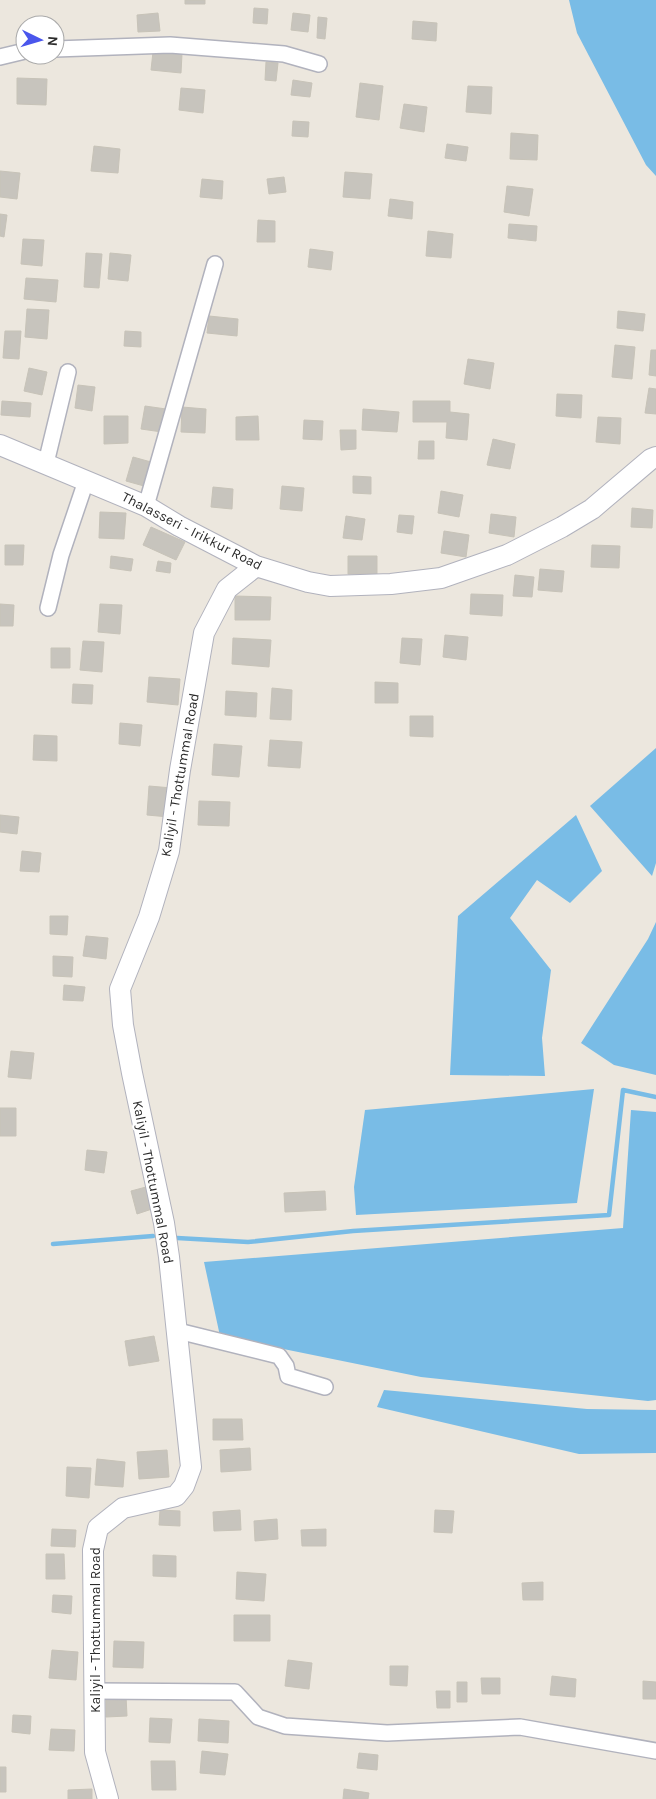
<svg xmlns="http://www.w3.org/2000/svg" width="656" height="1799" viewBox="0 0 656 1799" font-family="Karla,sans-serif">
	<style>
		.water { fill: #79bce6 }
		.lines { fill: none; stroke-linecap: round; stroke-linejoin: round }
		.stream { stroke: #79bce6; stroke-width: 4.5 }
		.building { fill: #c7c4bd; stroke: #c7c3b8 }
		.minor-casing { stroke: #b1b2bd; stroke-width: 18 }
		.secondary-casing { stroke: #b1b2bd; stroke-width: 22 }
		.minor { stroke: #fff; stroke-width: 15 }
		.secondary { stroke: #fff; stroke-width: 20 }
		.labels { text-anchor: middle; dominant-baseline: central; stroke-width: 4.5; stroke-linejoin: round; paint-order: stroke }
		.street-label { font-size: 14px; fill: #2b2b2b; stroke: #fff }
	</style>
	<rect width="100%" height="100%" fill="#ece7de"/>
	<path class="water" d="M569,0H656V176L646,165L577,33Z
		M656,748V863L652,876L590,806Z
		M576,815L602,871L570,903L537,880L510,918L551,970L542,1038L545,1076L450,1075L458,916Z
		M656,922V1075L614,1065L581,1043L648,939Z
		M594,1089L577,1203L356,1215L354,1187L365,1110Z
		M631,1110L656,1112V1400L648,1401L421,1377L220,1336L204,1262L623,1228Z
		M384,1390L587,1409L656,1410V1453L579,1454L377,1407Z"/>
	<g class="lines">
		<path class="stream" d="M177,1238L248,1242L353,1231L609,1215L623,1090L656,1097
			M53,1244L153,1236"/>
	</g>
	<path class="building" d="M185,0H205V4H185Z
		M254,8L268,9L267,24L253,23Z
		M158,13L160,31L138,32L137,15Z
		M293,13L310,15L308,32L291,30Z
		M318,17L327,18L325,39L317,38Z
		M413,21L437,23L436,41L412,39Z
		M153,52L182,54L181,73L151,70Z
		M266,62L278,63L276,81L265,80Z
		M17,78L47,79L46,105L17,104Z
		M293,80L312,83L310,97L291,95Z
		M360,83L383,86L379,120L356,117Z
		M468,86L492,87L491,114L466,112Z
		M181,88L205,90L203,113L179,110Z
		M404,104L427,107L424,132L400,128Z
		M293,121L309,122L308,137L292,136Z
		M511,133L538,135L537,160L510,159Z
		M447,144L468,147L466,161L445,158Z
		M94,146L120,149L118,173L91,171Z
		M0,171L20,173L17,199L0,197Z
		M345,172L372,174L370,199L343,197Z
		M284,177L286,192L269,194L267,179Z
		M202,179L223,181L222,199L200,197Z
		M507,186L533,189L529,216L504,212Z
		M390,199L413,202L412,219L388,216Z
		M0,214L7,215L4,237L0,236Z
		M258,220L275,221V242H257Z
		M509,224L537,226L536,241L508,238Z
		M428,231L453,234L451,258L426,256Z
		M23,239L44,240L42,266L21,264Z
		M310,249L333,252L331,270L308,267Z
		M86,253L102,254L99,288L84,287Z
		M110,253L131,255L128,281L108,279Z
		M26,278L58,280L56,302L24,299Z
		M27,309L49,310L47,339L25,337Z
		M618,311L645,314L643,331L617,328Z
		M209,316L238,319L237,336L207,333Z
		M5,331H21L19,359L3,358Z
		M125,331L141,332V347L124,346Z
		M615,345L635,347L632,379L612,377Z
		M651,350H656V376L649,375Z
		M468,359L494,363L490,389L464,384Z
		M29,368L47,372L42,395L24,391Z
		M78,385L95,387L92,411L75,408Z
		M649,388L656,389V414L645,413Z
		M557,394L582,395L581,418L556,416Z
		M2,401L31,403L30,417L1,415Z
		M413,401H450V412L469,414L467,440L446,438L447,422H413Z
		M145,406L166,409L162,432L141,429Z
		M182,407L206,409L205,433L181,432Z
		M363,409L399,412L397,432L362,430Z
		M104,416H128V443L104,444Z
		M258,416L259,440H236V417Z
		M598,417L621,418L620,444L596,442Z
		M304,420L323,421L322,440L303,439Z
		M340,430H356V449L341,450Z
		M493,439L515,444L510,469L487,465Z
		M419,441H434V459H418Z
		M133,457L151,462L144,486L126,481Z
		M353,476L371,477V494L353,493Z
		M282,486L304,488L302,511L280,509Z
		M213,487L233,489L232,509L211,507Z
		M441,491L463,495L459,517L438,513Z
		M632,508L653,510L652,528L631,527Z
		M100,512L126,513L124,539L99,538Z
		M491,514L516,517L514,537L489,533Z
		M399,515L414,516L412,534L397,532Z
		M346,516L365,519L362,540L343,538Z
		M151,527L185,542L176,560L143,545Z
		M444,531L469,535L466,557L441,553Z
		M5,545H24L23,565H5Z
		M592,545L620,546L619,568L591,567Z
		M111,556L133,559L131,571L110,568Z
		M348,556H377V574H348Z
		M158,561L171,563L170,573L156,571Z
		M540,569L564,571L562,592L538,590Z
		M515,575L534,577L532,597L513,596Z
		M471,594L503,595L502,616L470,614Z
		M235,596L271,597L270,620H235Z
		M0,604L14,605L13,626H0Z
		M100,604L122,605L120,634L98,632Z
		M445,635L468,637L466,660L443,657Z
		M233,638L271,640L269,667L232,664Z
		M402,638L422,639L420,665L400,663Z
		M83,641L104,642L102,672L80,670Z
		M51,648H70V668H51Z
		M149,677L180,679L178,705L147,702Z
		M375,682L398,683V703H375Z
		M73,684L93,685L92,704L72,703Z
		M272,688L292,690L291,720L270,719Z
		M226,691L257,693L256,717L225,715Z
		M410,716H433V737L410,736Z
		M120,723L142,725L140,746L119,744Z
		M34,735L57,736V761L33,760Z
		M270,740L302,742L300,768L268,766Z
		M214,744L242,746L239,777L212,775Z
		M149,786L172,788L169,817L147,815Z
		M199,801L230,802L229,826L198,825Z
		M0,815L19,817L17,834L0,832Z
		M22,851L41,853L39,872L20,871Z
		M50,916H68L67,935L50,934Z
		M86,936L108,938L106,959L83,956Z
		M53,956L73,957L72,977L53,976Z
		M64,985L85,987L83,1001L63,1000Z
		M11,1051L34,1053L31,1079L8,1077Z
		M0,1108H16V1136H0Z
		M87,1150L107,1152L104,1173L85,1170Z
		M146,1187L152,1209L137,1214L131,1191Z
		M325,1191L326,1210L285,1212L284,1193Z
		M154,1336L159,1361L129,1366L125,1341Z
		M213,1419H242L243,1440H213Z
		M250,1448L251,1470L221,1472L220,1450Z
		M167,1450L169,1477L139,1479L137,1452Z
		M97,1459L125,1462L123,1487L95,1485Z
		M67,1467L91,1468L89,1498L66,1496Z
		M160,1510L180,1511V1526L159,1525Z
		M240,1510L241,1530L214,1531L213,1512Z
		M435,1510L454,1511L452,1533L434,1532Z
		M277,1519L278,1539L255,1541L254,1521Z
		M52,1529L76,1530L75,1547L51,1546Z
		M326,1529V1546H302L301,1530Z
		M46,1554H64L65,1579H46Z
		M153,1555L176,1556V1577L153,1576Z
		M237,1572L266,1574L264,1601L236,1599Z
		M543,1582V1600H523L522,1583Z
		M53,1595L72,1596L71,1614L52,1612Z
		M234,1615H270V1641H234Z
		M114,1641L144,1642L143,1668L113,1667Z
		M52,1650L78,1652L76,1680L49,1678Z
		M288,1660L312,1663L309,1689L285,1686Z
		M390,1666H408L407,1686L390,1685Z
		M552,1676L576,1679L575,1697L550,1695Z
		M481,1678H500V1694H482Z
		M643,1681L656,1682V1699H643Z
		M457,1682H467V1702H457Z
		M436,1691H450V1708H437Z
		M126,1696L127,1716L106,1717V1697Z
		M13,1715L31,1716L30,1734L12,1732Z
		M150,1718L172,1719L170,1743L149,1742Z
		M199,1719L229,1721L228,1743L198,1741Z
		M51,1729L75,1730L74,1751L49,1750Z
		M202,1751L228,1754L225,1775L200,1773Z
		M359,1753L378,1755L377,1770L357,1768Z
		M151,1761H175L176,1790H152Z
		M0,1767H6V1792H0Z
		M92,1789V1799H68V1790Z
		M344,1789L369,1793L368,1799H343Z"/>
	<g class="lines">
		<g class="minor-casing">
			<path id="minor" d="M55,49L170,45L284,54L319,64
				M0,57L25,51
				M46,463L68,372
				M146,506L215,264
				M48,608L61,555L86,481
				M178,1331L279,1356L286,1366L288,1376L325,1387
				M95,1691L235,1692L258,1717L285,1726L387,1733L520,1727L656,1751"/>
		</g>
		<g class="secondary-casing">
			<path id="secondary" d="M0,445L146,506L179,526L256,566L308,582L330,586L391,584L441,578L507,555L562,527L592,509L651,459L656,457
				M108,1799L95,1752L93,1550L98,1528L123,1508L176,1496L184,1486L191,1467L169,1257L164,1223L132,1073L123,1025L120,989L149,917L169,851L180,770L204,633L227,589L256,566"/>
		</g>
		<use href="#minor" class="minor"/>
		<use href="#secondary" class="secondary"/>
	</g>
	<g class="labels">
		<g class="street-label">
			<text transform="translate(192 531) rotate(27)">Thalasseri - Irikkur Road</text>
			<text transform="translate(180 775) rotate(-80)">Kaliyil - Thottummal Road</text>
			<text transform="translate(153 1182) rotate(79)">Kaliyil - Thottummal Road</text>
			<text transform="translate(95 1630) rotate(-90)">Kaliyil - Thottummal Road</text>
		</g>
	</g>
	<g transform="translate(40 40) rotate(95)"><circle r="24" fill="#ffffff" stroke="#aaaaaa"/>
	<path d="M0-4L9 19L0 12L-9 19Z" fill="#4a56ec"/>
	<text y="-8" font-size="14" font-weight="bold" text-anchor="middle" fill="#2b2b2b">N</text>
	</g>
</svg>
